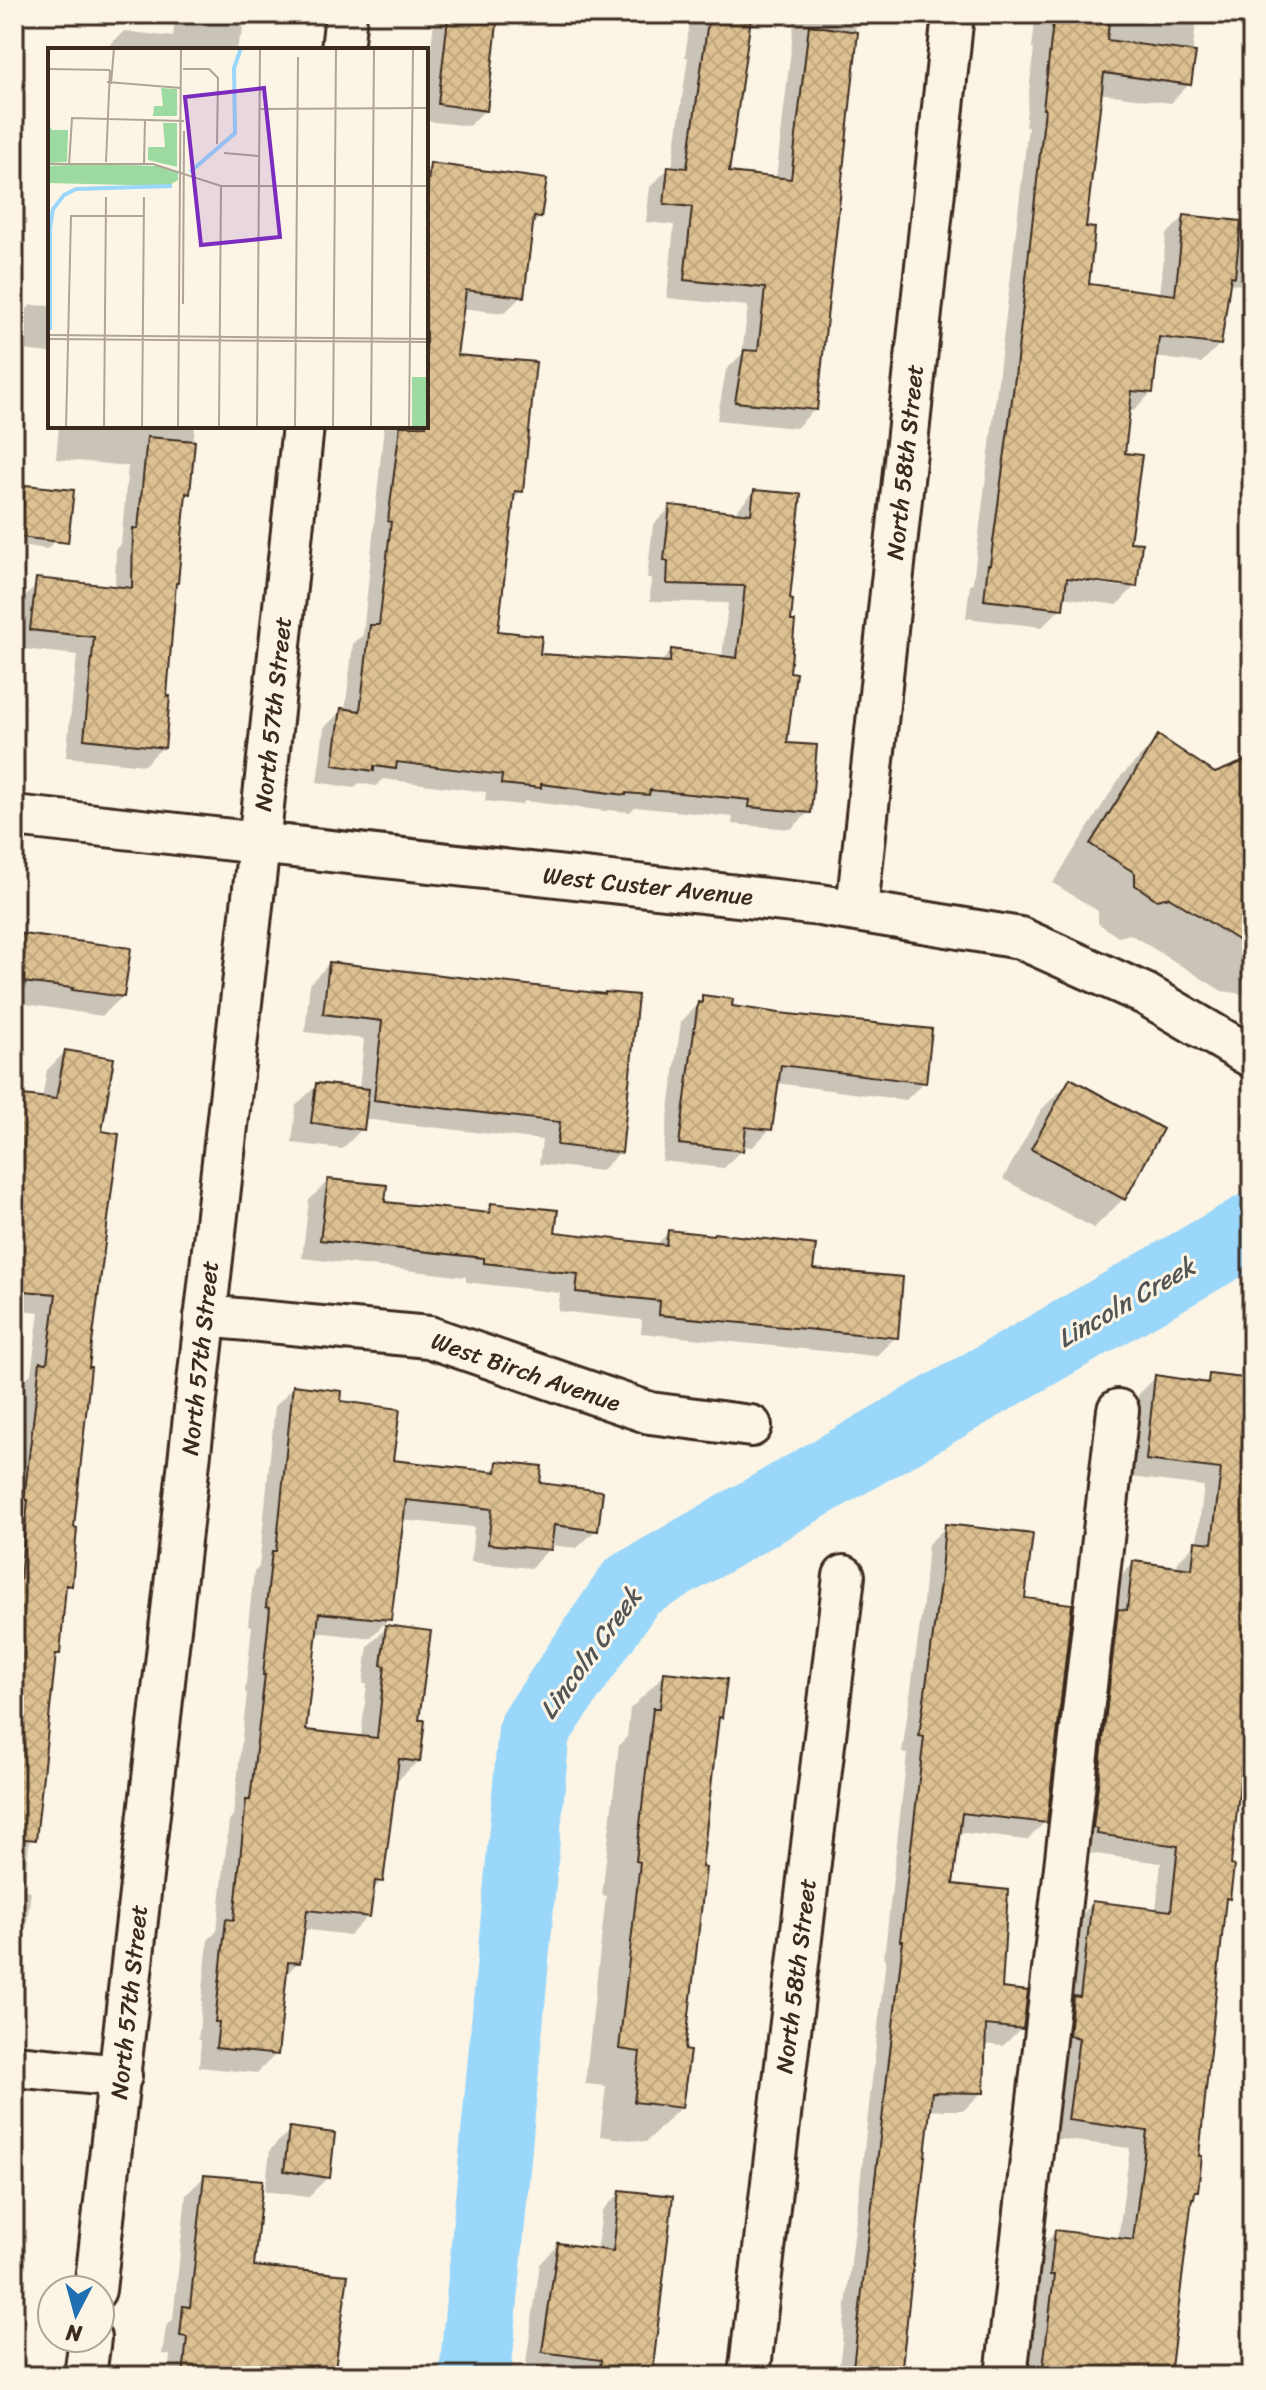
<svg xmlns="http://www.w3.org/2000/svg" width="1266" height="2390" viewBox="0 0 1266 2390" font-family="Sriracha,sans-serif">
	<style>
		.shadow { fill: #0003; fill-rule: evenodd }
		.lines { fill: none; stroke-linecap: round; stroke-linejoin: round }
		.river { stroke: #9ad7fb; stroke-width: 72 }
		.building { fill: url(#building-cross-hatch); stroke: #3b2a1e; stroke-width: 2 }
		.minor-casing { stroke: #3b2a1e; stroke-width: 46 }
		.minor { stroke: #fcf5e5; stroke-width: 40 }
		.labels { text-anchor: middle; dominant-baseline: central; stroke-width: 6; stroke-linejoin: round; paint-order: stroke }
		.street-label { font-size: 24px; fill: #3b2a1e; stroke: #fcf5e5 }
		.water-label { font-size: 26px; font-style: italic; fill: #535555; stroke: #fcf5e5 }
		.inset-river { fill: none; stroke: #9ad7fb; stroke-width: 4 }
		.inset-road { fill: none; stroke: #afa495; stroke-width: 2 }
		.view { fill: #7b2cbf; fill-opacity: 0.15; stroke: #7b2cbf; stroke-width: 4 }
		.inset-edge { fill: none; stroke: #3b2a1e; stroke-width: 4 }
	</style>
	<defs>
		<pattern id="building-cross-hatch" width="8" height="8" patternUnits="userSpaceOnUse" patternTransform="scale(2)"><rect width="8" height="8" fill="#dec192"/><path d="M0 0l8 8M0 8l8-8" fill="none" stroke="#bfa67d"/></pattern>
	</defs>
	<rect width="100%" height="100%" fill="#fcf5e5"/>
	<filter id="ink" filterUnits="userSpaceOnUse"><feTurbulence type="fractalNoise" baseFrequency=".0125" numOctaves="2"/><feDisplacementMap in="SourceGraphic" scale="16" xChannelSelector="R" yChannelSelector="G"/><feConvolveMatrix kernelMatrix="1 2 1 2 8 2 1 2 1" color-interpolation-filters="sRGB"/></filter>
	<g filter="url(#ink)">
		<path class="shadow" d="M176,14H245L242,35L239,39L237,50H105L124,31L173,37Z
			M435,14H496L485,110L469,126L426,121V87Z
			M696,14H750L727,174L776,179L795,14H857L815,409L796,428L717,420L726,370L742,354L748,306L667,298L674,225L646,222L650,187L669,168H672L688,57H685L690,20Z
			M1036,14H1197L1189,84L1171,103L1099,93L1084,229L1087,286L1160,295L1166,235L1184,217L1252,225V286L1228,283L1219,345L1201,363L1155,357L1152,392L1133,411L1128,410L1123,455L1127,544L1135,586L1117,605L1062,597L1061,608L1042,627L966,618L970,585L973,582L1010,283L1028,127H1025L1034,48H1032ZM1057,574L1122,583V587L1057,578Z
			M431,165L540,217L530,227L522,296L504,313L461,308L454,356L521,491L511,501L495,633L538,656L660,663L672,651L722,658L728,603L650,601L651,578H647L653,525L671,507L736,514L737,510L754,492L788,601L785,744L809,812L791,829L732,824L733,817L635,807L630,812L608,810L606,811L525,801L521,805L485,801L486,792L383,779L376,786L359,783L354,788L317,782L324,728L342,710L345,711L353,644L363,635L384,426H426V170Z
			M31,305L50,306V353L14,349V322Z
			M59,426H195L188,493L184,497L174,585L163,747L144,765L66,757L77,655L14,648L17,604L36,586L115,588L116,549L121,544L128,466L56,459Z
			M25,487L67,529L47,549L14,544V499Z
			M1159,738L1215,775L1252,760V995L1222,991L1130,934L1118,937L1098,923V911L1053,883L1121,776Z
			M14,931L31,934L30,937L123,996L102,1016L14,1002Z
			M329,964L620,1152L601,1171L539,1164L542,1140L363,1119L362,1129L342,1149L292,1143L296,1105L317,1085L359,1090L364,1039L305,1032L310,983Z
			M703,998L924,1082L906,1100L776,1083L770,1129L753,1147L742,1146L741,1150L724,1168L662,1161L681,1022Z
			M65,1052L100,1133L87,1368L72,1529L70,1585L64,1591L58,1653L54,1658L38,1825L30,1833L24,1890L31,1891L17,1998L14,2000V1457L22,1382L31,1374L39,1312L14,1309V1096L42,1100L47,1070Z
			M1070,1081L1123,1199L1094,1228L1003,1179L1041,1110Z
			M328,1181L382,1204L482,1214L492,1205L553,1234L655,1246L669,1232L811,1271L896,1337L876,1356L641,1333L642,1320L558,1311L560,1293L466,1282V1277L302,1258L309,1200Z
			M1156,1377L1203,1384L1210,1377L1252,1381V1655L1229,1867V1898L1224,1902L1197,2158L1196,2190L1192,2194L1168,2376H1028L1038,2292H1033L1038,2250L1056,2232L1118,2240L1130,2148L1052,2138L1075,1921L1093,1903L1156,1911L1161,1863L1081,1852L1116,1581L1134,1563L1177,1569L1178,1561L1197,1542L1204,1486L1130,1477L1138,1395Z
			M294,1387L339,1403L391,1462L488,1474L498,1463L538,1485L596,1530L577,1548L550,1545L549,1549L531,1568L471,1562L474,1527L401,1520L389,1619L370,1638L315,1632L304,1732L361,1738L367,1684H363L368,1646L387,1627L417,1721L418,1761L399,1779H394L381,1881L372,1891L368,1916L350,1935L302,1929L298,1962L285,1976L276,2054L257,2073L199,2067L201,2040H198L208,1940L217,1931L229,1821L233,1816L247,1693H245L252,1626L248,1625L254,1572L259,1567L275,1406Z
			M946,1527L1023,1600L1045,1822L1027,1840L957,1832L951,1886L1021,2028L1003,2046L983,2044L982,2092L964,2110H928L900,2370L919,2373V2376H838L886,1958H884L907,1754L902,1753L923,1603L928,1544Z
			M665,1674L720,1717L717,1720L683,2052L681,2107L646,2142L600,2136L606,2086L585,2084L606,1896L602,1895L619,1745L627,1737L630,1709Z
			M290,2130L328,2177L308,2197L265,2191L270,2150Z
			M204,2177L252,2267L332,2376H168L170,2355L162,2354L166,2327L173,2319L186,2195Z
			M621,2192L649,2376H566L525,2370L540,2264L559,2245L597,2251L602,2211Z"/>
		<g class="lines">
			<path class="river" d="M475,2376L534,1730L631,1587L1252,1229"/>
		</g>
		<path class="building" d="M709,14H748V17L751,18L729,172L791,179L809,25L858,32L817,410L735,402L744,350L758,351L765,288L684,280L692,207L664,204L668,166L687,168Z
			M1054,14H1110L1107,40L1196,52L1191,85L1104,73L1086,227L1095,228L1089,284L1175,295L1184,215L1241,221L1235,277L1231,276L1221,345L1159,337L1153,393L1132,391L1125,453L1142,455L1130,542L1142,543L1137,587L1067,578L1063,609L984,600L988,565H990L1015,377L1045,109H1043Z
			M448,18L497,24L487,111L438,104Z
			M430,163L547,179L541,218L534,217L524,297L466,290L457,355L536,362L523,492L515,491L498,631L542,636L540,654L670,662L671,649L737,658L745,586L667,584L668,561L664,560L670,505L751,514L754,490L801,494L790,599L793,600L791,621H795L790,672L796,673L787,743L817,745L811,813L749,807L750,800L650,790L649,795L626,793V795L541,784V788L501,784L502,775L397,762L396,769L374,766V771L333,765L341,708L360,711L370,625H379L391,522L388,521L400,426H426V205Z
			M147,437L195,441L190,494L186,493L178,583H176L167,696H170L165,748L84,739L94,637L30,630L36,578L132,588L133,528L138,529Z
			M25,485L74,490L68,543L19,537Z
			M1158,735L1215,773L1252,758V949L1169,897L1157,900L1135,885V873L1090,844Z
			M14,933L131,948L124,997L72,990L73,988L14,981Z
			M329,962L605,994V992L638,995L622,1153L557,1145L560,1122L374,1100L382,1021L323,1014Z
			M702,995L733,999L732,1006L779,1013L932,1029L926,1083L781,1065L772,1130L746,1127L743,1151L679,1144L698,1002L702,1003Z
			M65,1050L114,1058L102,1131L119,1134L89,1367H91L74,1527L77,1528L72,1586L66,1585L60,1654H56L36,1840L14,1838V1608L17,1609L28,1500H24L40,1362L47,1363L56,1294L14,1290V1094L56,1099Z
			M1070,1078L1163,1129L1125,1200L1031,1149Z
			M316,1083L369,1089L364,1130L311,1123Z
			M328,1179L387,1185L385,1202L490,1213L491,1203L558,1210L555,1232L666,1245L668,1230L713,1235L714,1233L816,1245L813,1269L903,1277L898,1338L659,1315L660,1301L576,1292L578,1274L484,1263V1258L320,1240Z
			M1209,1374L1252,1379V1674L1231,1865L1234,1866L1230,1899L1226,1898L1199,2156H1202L1198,2191H1195L1194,2199L1192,2198L1170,2376H1042L1054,2275H1050L1055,2230L1133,2240L1147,2131L1068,2120L1079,2038L1069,2035L1073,1996L1080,1997L1092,1901L1171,1911L1178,1846L1097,1834L1098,1829L1093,1828L1118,1609L1127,1610L1133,1561L1192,1569L1195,1541L1212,1543L1221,1469L1146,1460L1155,1375L1208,1383Z
			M293,1385L342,1391L341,1401L400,1409L393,1460L496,1472L497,1461L542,1466L540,1483L603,1491L598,1531L554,1525L551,1550L488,1544L492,1509L406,1500L391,1620L319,1613L306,1730L377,1738L385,1666L381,1665L386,1625L431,1631L419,1720H425L420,1762L399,1759L383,1882L375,1881L370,1917L307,1910L300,1963L288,1962L278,2055L216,2048L219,2022H215L226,1919L234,1920L246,1800H250L265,1675H263L270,1608L266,1607L272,1551H276Z
			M945,1524L1033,1534L1025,1598L1072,1604L1047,1823L962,1813L953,1884L1008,1890L1002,1988L1028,1991L1023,2029L986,2025L984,2093L932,2092L901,2376H852L903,1941H900L924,1737L919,1736L940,1584Z
			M664,1672L727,1679L722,1718L719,1717L702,1867L706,1868L685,2050L690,2051L682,2108L634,2102L640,2052L619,2049L640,1862L636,1861L653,1708H660Z
			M289,2127L335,2133L330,2178L284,2171Z
			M204,2175L263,2180L254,2266L348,2275L334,2376H183L187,2337L180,2336L183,2306L190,2307Z
			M620,2190L673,2196L652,2376H599L601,2360L542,2352L558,2243L613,2251Z"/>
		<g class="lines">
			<g class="minor-casing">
				<path id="minor" d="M342,50L346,14
					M14,816L820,905L1020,938L1145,994L1252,1057
					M857,909L953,14
					M205,1316L429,1337L650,1413L751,1426
					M14,2066L121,2076
					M95,2290L259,844L303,426
					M85,2376L90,2338
					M749,2376L844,1576
					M1006,2376L1118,1410"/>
			</g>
			<use href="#minor" class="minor"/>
		</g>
	</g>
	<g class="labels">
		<g class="street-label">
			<text transform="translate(905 462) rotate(-84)">North 58th Street</text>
			<text transform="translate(273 714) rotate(-84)">North 57th Street</text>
			<text transform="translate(648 886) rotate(6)">West Custer Avenue</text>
			<text transform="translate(200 1358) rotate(-84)">North 57th Street</text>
			<text transform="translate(526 1372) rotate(19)">West Birch Avenue</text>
			<text transform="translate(796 1976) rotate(-83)">North 58th Street</text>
			<text transform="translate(129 2002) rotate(-84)">North 57th Street</text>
		</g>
		<g class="water-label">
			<text transform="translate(1126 1302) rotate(-30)">Lincoln Creek</text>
			<text transform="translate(590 1653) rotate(-54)">Lincoln Creek</text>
		</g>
	</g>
	<g transform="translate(48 48)">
		<rect width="380" height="380" fill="#fcf5e5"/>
		<path d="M113,40L129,41V68H105L106,58H115ZM115,75H129V119L100,112V99H117Z" fill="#9ddaa2"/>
		<path d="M0,75L4,82H20L19,114L0,115ZM39,116L112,118L130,125V132L120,138L0,135V118ZM364,329H380V380H364Z" fill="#9ddaa2"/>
		<path class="inset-river" d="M142,124L187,85L186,20L193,0M2,282V181L5,161L16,147L28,141L124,138"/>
		<path class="inset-road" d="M0,21L62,22M135,21H161L170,30L169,96M59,34L133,40M63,36L66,0M211,61L380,60M176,105L210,108M58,114L62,22M96,115L97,72M0,116H105L173,138H380M21,117L24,70L136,73M135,256L136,83M0,287L380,291M0,291L380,294M18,380L23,168H96M56,380L58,149M94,380L96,149M130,380L133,0M171,380L173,138M209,380L212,0M247,380L250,9M285,380L288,0M323,380L326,0M361,380L365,0"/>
		<path class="view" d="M216,40L232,189L153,197L137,49Z"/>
		<rect width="380" height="380" class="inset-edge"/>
	</g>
	<rect width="1266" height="2390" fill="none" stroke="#fcf5e5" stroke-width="48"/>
	<rect x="24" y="24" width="1218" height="2342" fill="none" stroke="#3b2a1e" stroke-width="3" filter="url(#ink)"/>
	<g transform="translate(76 2314) rotate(186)"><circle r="38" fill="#fcf5e5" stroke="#afa495" stroke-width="2"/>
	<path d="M0-6L14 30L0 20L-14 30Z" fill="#1f6fb2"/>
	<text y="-12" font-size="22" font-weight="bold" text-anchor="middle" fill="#3b2a1e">N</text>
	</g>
</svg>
